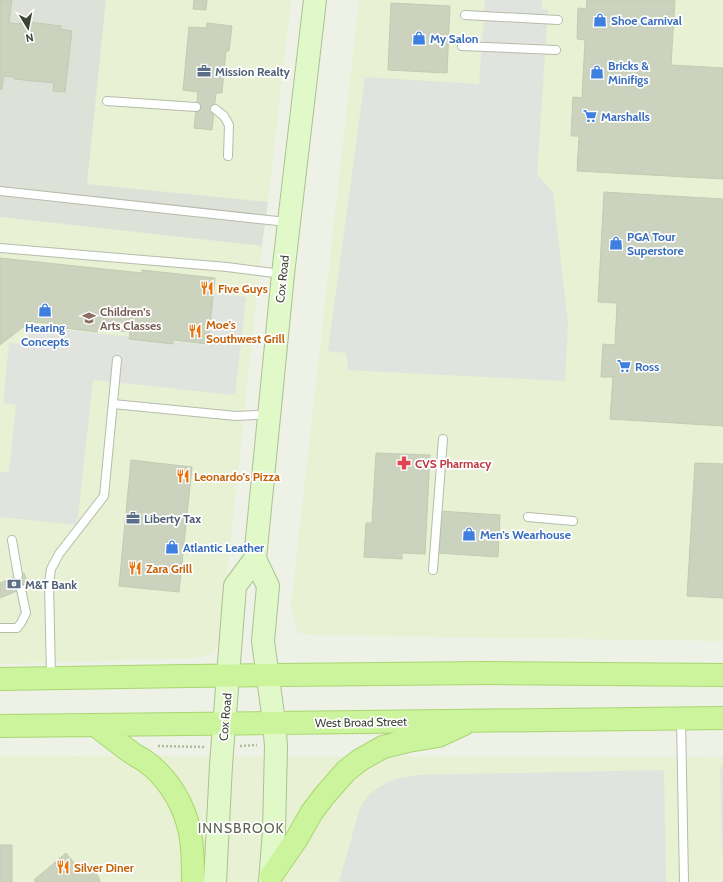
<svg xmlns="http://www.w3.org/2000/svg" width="723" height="882" viewBox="0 0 723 882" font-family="Cabin,sans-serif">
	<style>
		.commercial { fill: #e8f1d3 }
		.industrial { fill: #dee1d8 }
		.parking { fill: #e1e3de }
		.building { fill: #cbd2bd; stroke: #c2ccb1 }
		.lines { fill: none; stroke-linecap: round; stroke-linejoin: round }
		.lane-casing { stroke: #b5bcaa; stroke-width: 10 }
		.secondary-casing { stroke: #abc192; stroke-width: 24 }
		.primary-casing { stroke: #a9d76f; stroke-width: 24 }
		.path { stroke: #b0bc9d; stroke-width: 2.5; stroke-dasharray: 2 2; stroke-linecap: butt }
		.lane { stroke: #fff; stroke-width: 8 }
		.secondary { stroke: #e1f9c9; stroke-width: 22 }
		.primary { stroke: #ccf49d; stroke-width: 22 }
		.labels { text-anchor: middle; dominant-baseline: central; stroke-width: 3.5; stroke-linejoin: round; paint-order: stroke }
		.shop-label { font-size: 12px; font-weight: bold; fill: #366cbe; stroke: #fff; text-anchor: start }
		.service-label { font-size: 12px; font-weight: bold; fill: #4e5e75; stroke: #fff; text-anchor: start }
		.street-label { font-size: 12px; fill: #3f4336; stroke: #fff }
		.food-label { font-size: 12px; font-weight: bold; fill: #c56008; stroke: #fff; text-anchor: start }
		.education-label { font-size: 12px; font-weight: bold; fill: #785e54; stroke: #fff; text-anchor: start }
		.health-label { font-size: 12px; font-weight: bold; fill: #be3a42; stroke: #fff; text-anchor: start }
		.quarter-label { font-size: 14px; letter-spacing: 1px; fill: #5e654f; stroke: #fff }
	</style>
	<rect width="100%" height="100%" fill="#edf1e6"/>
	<path class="commercial" d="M106,0H291L268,202L87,184Z
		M359,0H723V641L309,635L298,633L291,606Z
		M0,217L262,246L220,641L213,653L198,658L0,664Z
		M0,756L723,757V882H0Z"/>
	<path class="industrial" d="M0,0H106L87,184L268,202L262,246L0,217Z"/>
	<path class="parking" d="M485,0H542V9L548,10L537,174L553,192L568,324L565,381L348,370L346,353L328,351L365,77L479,84Z
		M213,293L246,297L235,395L93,380L77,525L0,517V473L9,471L16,405L3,403L9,343L27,344L29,326L207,345Z
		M720,767H723V853H722Z
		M664,770L666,882H339L360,808L366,798L375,790L386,783L399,778L417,775Z"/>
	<path class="building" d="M0,0H12L9,23L21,24V21L61,26L60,29L72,31L65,92L53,91L54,83L14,79V77L4,76L2,89H0Z
		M194,0H207L206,10L193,9Z
		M587,0H675L671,65L723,68V179L577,171L579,136H571L573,97L582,98L585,40L577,39L578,8L586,9Z
		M391,3L450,6L447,73L388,70Z
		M207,23L232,26L229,51H226L222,93H216L212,130L194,128L198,92L183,90L189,27L206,28Z
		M604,192L723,199V426L610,419L613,377H601L603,344L615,345L617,303L598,302Z
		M0,258L142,273V270L215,278L208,344L173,340V344L129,339L130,332L98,328L97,332L56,327V324L24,321L27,324L0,345Z
		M376,453L430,455L425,554L402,553V559L364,557L366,523H372Z
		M131,460L192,467L179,592L119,586Z
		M695,463L723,464V598L687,596Z
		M440,511L500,515L498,557L438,553Z
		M24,573L29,586L0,598V583Z
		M0,845H12V882H0Z
		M66,853L79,869L86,864L94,870L99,878L100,882H36L34,880Z"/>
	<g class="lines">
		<g class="lane-casing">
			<path id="lane" d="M465,15L558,20
				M462,46L556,50
				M107,101L196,107
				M215,109L224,116L229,125L228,156
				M0,191L287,222
				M0,248L227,267L282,274
				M113,404L236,416L255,415L267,414
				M528,517L573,521
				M12,540L18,575
				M433,570L443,439
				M0,628H17L21,623L26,613L21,589
				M51,677L49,583L51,569L59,554L104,496L117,360
				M681,719L684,882"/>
		</g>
		<g class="secondary-casing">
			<path id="secondary" d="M215,882L221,765L235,586L255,559
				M270,882L274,831L276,746L274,722L263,641L268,586L255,559L283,274L315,0"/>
		</g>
		<g class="primary-casing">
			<path id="primary" d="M0,679L188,676L486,673L723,675
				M95,725C107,734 119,744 132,753C136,756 141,758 145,761C165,775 180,798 187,821C193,840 193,862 193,882
				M0,726L723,718
				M271,876L296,840L312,812L324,796L346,771L360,760L383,747L408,741L438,736L464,724"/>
		</g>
		<path class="path" d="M158,746L205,747
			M240,746L257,745"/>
		<use href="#lane" class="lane"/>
		<use href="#secondary" class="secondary"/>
		<use href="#primary" class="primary"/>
	</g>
	<defs>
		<g id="shop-bare" transform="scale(1.08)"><path d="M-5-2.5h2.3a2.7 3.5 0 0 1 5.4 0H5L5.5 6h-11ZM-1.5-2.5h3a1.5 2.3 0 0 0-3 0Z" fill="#3f7fe0" stroke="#fff" stroke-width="2.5" paint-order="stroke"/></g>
		<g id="office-bare" transform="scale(1.08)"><path d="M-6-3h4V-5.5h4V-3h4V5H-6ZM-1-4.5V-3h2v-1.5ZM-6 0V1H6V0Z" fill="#5c6f8a" stroke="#fff" stroke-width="2.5" paint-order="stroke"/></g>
		<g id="supermarket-bare" transform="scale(1.08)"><path d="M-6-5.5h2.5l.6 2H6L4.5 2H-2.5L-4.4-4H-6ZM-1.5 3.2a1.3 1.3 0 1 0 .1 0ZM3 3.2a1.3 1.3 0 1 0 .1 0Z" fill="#3f7fe0" stroke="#fff" stroke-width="2.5" paint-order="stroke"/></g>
		<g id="restaurant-bare" transform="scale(1.08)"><path d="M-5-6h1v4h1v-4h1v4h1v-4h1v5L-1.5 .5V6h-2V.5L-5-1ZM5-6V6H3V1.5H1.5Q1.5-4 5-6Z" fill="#e8710a" stroke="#fff" stroke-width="2.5" paint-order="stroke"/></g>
		<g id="school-bare" transform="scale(1.08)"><path d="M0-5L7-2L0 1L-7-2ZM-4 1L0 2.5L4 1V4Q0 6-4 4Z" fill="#8d6e63" stroke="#fff" stroke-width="2.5" paint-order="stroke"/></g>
		<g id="pharmacy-bare" transform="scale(1.08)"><path d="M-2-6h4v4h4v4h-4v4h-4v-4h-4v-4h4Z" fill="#e0444e" stroke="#fff" stroke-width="2.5" paint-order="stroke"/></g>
		<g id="bank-bare" transform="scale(1.08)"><path d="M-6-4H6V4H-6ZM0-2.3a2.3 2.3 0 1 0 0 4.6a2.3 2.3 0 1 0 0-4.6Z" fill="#5c6f8a" stroke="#fff" stroke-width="2.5" paint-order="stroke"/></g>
	</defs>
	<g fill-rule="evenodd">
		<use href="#shop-bare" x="600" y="20"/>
		<use href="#shop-bare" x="419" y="38"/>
		<use href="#office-bare" x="204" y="71"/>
		<use href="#shop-bare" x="597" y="72"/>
		<use href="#supermarket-bare" x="590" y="116"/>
		<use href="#shop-bare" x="616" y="243"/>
		<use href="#restaurant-bare" x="207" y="288"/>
		<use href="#shop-bare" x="45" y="310"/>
		<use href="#school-bare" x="89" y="318"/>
		<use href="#restaurant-bare" x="195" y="331"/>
		<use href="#supermarket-bare" x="624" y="366"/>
		<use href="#pharmacy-bare" x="404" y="463"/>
		<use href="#restaurant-bare" x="183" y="476"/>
		<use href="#office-bare" x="133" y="518"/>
		<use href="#shop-bare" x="469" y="534"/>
		<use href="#shop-bare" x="172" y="547"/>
		<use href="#restaurant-bare" x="135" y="568"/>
		<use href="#bank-bare" x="14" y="584"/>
		<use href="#restaurant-bare" x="63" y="867"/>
	</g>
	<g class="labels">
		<g class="shop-label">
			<text x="611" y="20">Shoe Carnival</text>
			<text x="430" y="38">My Salon</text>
			<text x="608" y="65">Bricks &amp;<tspan x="608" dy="14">Minifigs</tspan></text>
			<text x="601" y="116">Marshalls</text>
			<text x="627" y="236">PGA Tour<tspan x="627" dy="14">Superstore</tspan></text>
			<text x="45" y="327" text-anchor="middle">Hearing<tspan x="45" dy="14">Concepts</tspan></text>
			<text x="635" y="366">Ross</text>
			<text x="480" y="534">Men's Wearhouse</text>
			<text x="183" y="547">Atlantic Leather</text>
		</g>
		<g class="service-label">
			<text x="215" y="71">Mission Realty</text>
			<text x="144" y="518">Liberty Tax</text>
			<text x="25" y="584">M&amp;T Bank</text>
		</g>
		<g class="street-label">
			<text transform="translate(282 279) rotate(-84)">Cox Road</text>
			<text transform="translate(225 717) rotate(-85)">Cox Road</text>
			<text transform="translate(361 722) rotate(-1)">West Broad Street</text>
		</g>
		<g class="food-label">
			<text x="218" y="288">Five Guys</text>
			<text x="206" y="324">Moe's<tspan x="206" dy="14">Southwest Grill</tspan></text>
			<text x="194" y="476">Leonardo's Pizza</text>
			<text x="146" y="568">Zara Grill</text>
			<text x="74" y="867">Silver Diner</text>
		</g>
		<g class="education-label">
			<text x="100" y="311">Children’s<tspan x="100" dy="14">Arts Classes</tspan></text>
		</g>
		<g class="health-label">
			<text x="415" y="463">CVS Pharmacy</text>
		</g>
		<g class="quarter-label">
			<text x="241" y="828">INNSBROOK</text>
		</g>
	</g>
	<g transform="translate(28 28) rotate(170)" stroke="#ffffff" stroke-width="3" paint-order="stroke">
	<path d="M0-3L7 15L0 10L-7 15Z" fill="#3f4336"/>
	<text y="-6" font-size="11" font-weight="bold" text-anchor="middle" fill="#3f4336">N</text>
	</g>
</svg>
